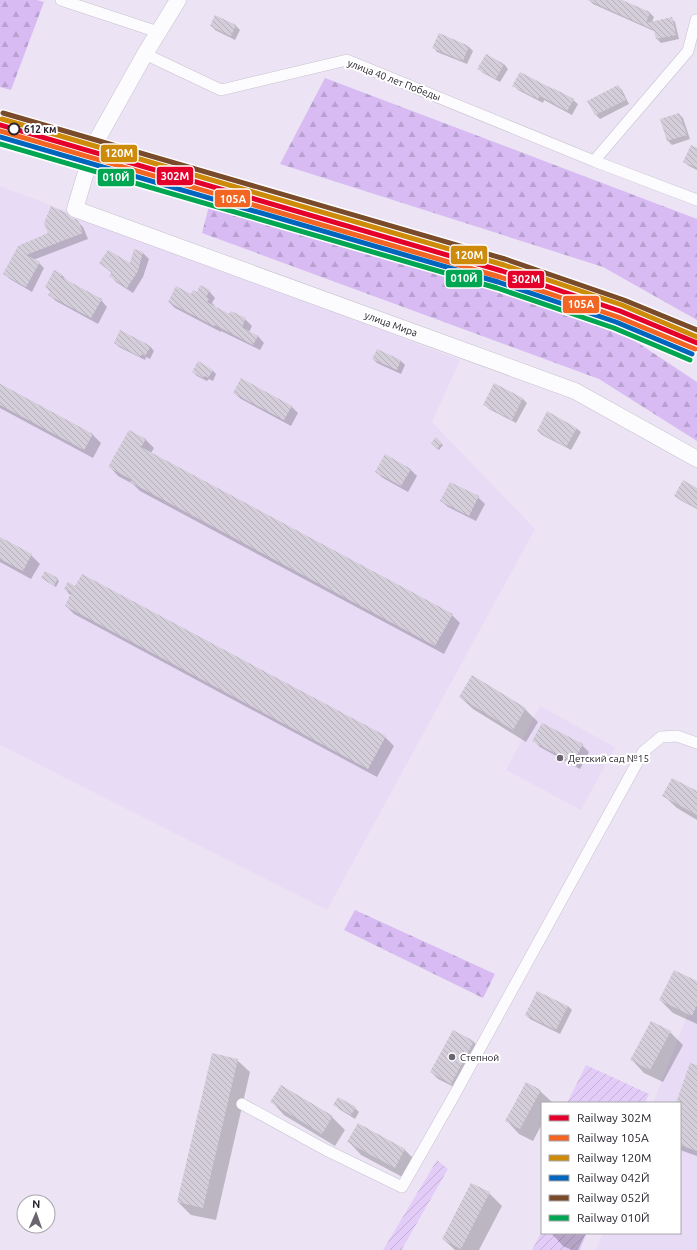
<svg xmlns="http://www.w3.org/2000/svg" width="697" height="1250" viewBox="0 0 697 1250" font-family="Ubuntu,sans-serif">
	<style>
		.built { fill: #e8dbf5 }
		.forest { fill: url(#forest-firs) }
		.garden { fill: url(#garden-furrows) }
		.shadow { fill: #0003 }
		.building { fill: url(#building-back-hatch) }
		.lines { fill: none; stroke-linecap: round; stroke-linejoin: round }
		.street-casing { stroke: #c7c1ce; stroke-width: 12 }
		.secondary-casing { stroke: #c7c1ce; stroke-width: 17 }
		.street { stroke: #fcfbfd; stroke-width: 11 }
		.secondary { stroke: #fcfbfd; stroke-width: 16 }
		.rail-1-casing { stroke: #fff; stroke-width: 8 }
		.rail-2-casing { stroke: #fff; stroke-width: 8 }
		.rail-3-casing { stroke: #fff; stroke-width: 8 }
		.rail-4-casing { stroke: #fff; stroke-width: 8 }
		.rail-5-casing { stroke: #fff; stroke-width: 8 }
		.rail-6-casing { stroke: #fff; stroke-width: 8 }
		.rail-1 { stroke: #e4002b; stroke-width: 5 }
		.rail-2 { stroke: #f26522; stroke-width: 5 }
		.rail-3 { stroke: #cd8b09; stroke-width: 5 }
		.rail-4 { stroke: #0065bd; stroke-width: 5 }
		.rail-5 { stroke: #7a4b2a; stroke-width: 5 }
		.rail-6 { stroke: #00a651; stroke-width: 5 }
		.stop-dot { fill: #fff; stroke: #26212b; stroke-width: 2 }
		.poi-dot { fill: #6b6571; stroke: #fff; stroke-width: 1.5 }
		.labels { text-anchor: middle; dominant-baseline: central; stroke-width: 4; stroke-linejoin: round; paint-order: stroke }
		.street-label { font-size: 10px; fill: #26212b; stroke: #fff }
		.stop-label { font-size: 10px; font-weight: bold; fill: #26212b; stroke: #fff; text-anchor: start }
		.poi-label { font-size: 10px; fill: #26212b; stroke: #fff; text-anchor: start }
		.line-badge { stroke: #fff; stroke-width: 1.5 }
		.badge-label { font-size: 11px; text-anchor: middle; font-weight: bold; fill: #fff }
	</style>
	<defs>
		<pattern id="forest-firs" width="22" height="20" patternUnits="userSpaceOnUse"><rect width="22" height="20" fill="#d7bbf2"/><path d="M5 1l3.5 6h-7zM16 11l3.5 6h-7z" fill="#b8a0d0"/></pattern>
		<pattern id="garden-furrows" width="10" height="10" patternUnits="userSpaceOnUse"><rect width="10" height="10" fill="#e3cdf8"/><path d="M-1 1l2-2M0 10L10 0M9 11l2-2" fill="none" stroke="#c3b0d5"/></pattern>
		<pattern id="building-back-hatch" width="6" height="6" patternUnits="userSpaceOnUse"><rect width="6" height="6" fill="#d4ceda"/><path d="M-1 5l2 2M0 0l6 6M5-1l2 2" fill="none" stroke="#b6b1bb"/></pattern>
	</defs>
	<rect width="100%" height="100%" fill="#ece4f4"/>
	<path class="built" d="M0,186L460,360L432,422L535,529L327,910L0,745Z
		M540,706L615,747L581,810L506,770Z
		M697,990V1250H596L603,1233H680V1103H653Z"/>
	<path class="forest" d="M0,0H37L44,2L11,90L0,87Z
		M325,78L697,219V320L603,267L280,164Z
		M210,202L620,331L697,382V441L599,379L202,233Z
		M355,910L495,974L483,998L344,930Z"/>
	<path class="garden" d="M586,1065L649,1094L645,1103H567Z
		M437,1160L448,1169L402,1249L404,1250H383Z
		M542,1231V1233H587L580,1250H532Z"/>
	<path class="shadow" d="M589,0H617L628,4L650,13L654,17L652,22L671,18L675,22L679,39L661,43L657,39L656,32L593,4Z
		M215,16L236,26L240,30L235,40L215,30L211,25Z
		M439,34L469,47L473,51L467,64L437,52L433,47Z
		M504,64L508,69L500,82L483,73L479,69Z
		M514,86L553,90L554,89L573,100L578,104L572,115L544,100L543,103L518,90Z
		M618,86L622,90L629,104L600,119L596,115Z
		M679,114L683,118L690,139L672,145L668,141L661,120Z
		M697,149V170L689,166L684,162Z
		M71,219L77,221L83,227L88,239L33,260L39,263L44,268L32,292L10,279L4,274L50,234Z
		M143,253L149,259L143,277L133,293L116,282L111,276L112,273L100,263L130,265Z
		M62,275L68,282L101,300L107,307L98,324L56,301L49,295L51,292L46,287Z
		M209,291L215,298L212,303L215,306L214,307L229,315L245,319L252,326L249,332L258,336L264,343L260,350L221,331V332L175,308L169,302Z
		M115,343L150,346L154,351L150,359L146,357L145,360L119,347Z
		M377,350L401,361L405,365L401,374L377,363L373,359Z
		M212,370L216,374L213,381L209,379L207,381L197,376L193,372Z
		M0,384L92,434L101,443L93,458L0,408Z
		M234,393L291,406L298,413L291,426L241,399Z
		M523,399L527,403L516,423L489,409L485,405Z
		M576,428L581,432L571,450L542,435L538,431Z
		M145,439L154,448L151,453L452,615L460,623L444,654L140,491L133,484L118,476L110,467Z
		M436,439L443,445L439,450L432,443Z
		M410,469L417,476L408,492L383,478L376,472Z
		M450,483L478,497L485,504L476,521L448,507L441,501Z
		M697,489V509L680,500L675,496Z
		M0,538L31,555L40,564L31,579L0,562Z
		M42,578L57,579L59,581L56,587Z
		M65,589L385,737L394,746L377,777L74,614L66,606L71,596Z
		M460,697L525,709L538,722L526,742L473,709Z
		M543,724L582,745L589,752L580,769L540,747L534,741Z
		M697,792V820L677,808L664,796Z
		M697,982V1024L673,1013L660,1000Z
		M568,1006L572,1010L560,1034L530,1019L526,1015Z
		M453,1031L474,1042L480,1049L458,1089L438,1079L431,1072Z
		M670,1032L683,1045L663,1082L644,1073L632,1060Z
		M237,1060L250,1072L216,1220L191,1215L178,1202Z
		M697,1066V1156L680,1150V1103H677Z
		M540,1091L553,1103H542V1124L533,1141L519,1134L507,1121Z
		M272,1102L332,1117L345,1130L335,1146L284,1115Z
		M335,1105L355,1108L359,1112L355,1119L339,1109Z
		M358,1124L405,1150L418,1163L408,1180L361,1155L349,1142Z
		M472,1184L489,1193L502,1206L479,1250H455L443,1239Z
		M551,1233H586L578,1250H572L563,1246Z"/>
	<path class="building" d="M588,0H622L650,12L646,23L672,17L676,35L656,39L654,30Z
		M215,15L236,25L231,36L210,26Z
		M439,33L469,46L463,61L432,48Z
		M486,54L504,64L496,79L477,69Z
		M520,72L553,89V88L574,99L567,111L540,96L538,99L512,86Z
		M618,85L626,100L595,115L587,101Z
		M679,113L687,135L667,141L660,119Z
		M691,145L697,148V168L683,162Z
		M51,206L67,213L71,218L78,220L83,233L26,255L40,262L26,287L3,274L18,246L48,233L44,223Z
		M134,249L143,252L138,271L127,288L109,276L112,272L99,263L108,250L130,263Z
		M54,270L62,274L61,277L102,299L91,318L48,295L51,290L45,287Z
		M200,285L210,290L206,297L209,299L207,302L229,314L231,311L246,318L242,327L258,336L253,345L215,325L214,326L168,302L176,286L191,294L193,290L197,292Z
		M120,330L151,346L145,356L142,354L140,357L114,343Z
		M377,349L401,360L397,370L372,359Z
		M198,361L213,370L208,378L205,376L203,378L192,372Z
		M241,378L292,406L284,420L233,393Z
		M494,383L523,398L512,420L483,405Z
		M0,384L93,434L84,450L0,405Z
		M547,411L577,428L566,447L537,431Z
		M129,430L146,439L141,447L453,614L435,646L130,482L132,480L108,467Z
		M436,437L442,443L437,449L431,443Z
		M385,454L411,469L401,486L375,472Z
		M683,480L697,488V508L674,496Z
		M450,482L479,496L469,516L440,501Z
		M0,537L32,554L23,571L0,559Z
		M45,571L58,578L54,586L41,578Z
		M82,574L386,736L368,769L65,606L71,593L64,589L68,582L75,586Z
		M472,675L526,708L513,730L459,697Z
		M542,723L583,744L573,763L532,741Z
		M672,778L697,791V815L662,796Z
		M674,970L697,981V1005L692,1016L659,1000Z
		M537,991L568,1006L556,1030L525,1015Z
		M651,1021L671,1031L650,1070L630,1060Z
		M453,1030L474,1041L451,1084L430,1072Z
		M212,1053L238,1059L203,1208L177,1202Z
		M690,1063L697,1065V1151L680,1145V1103H676Z
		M526,1082L541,1090L520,1129L505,1121Z
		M281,1085L333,1116L322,1134L270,1102Z
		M338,1097L356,1107L351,1115L333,1105Z
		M358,1123L405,1149L395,1168L347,1142Z
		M471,1183L490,1192L461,1249L442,1239Z"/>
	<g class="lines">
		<g class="street-casing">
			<path id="street" d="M61,0L158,32
				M145,54L221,90L347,60L594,161L688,51L696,20H697
				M594,161L697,200
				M242,1104L326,1150L402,1187L451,1101L643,752L661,737L677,736L697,743"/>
		</g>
		<g class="secondary-casing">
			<path id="secondary" d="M178,0L145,54L94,145L75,209L575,391L697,459"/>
		</g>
		<use href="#street" class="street"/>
		<use href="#secondary" class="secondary"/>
		<g class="rail-1-casing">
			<path id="rail-1" d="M0,125L502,271L620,311L697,343"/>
		</g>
		<g class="rail-2-casing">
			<path id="rail-2" d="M0,131L500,277L618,317L695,349"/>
		</g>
		<g class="rail-3-casing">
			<path id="rail-3" d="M2,119L504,265L622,305L697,337"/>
		</g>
		<g class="rail-4-casing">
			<path id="rail-4" d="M0,137L498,282L616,322L692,354"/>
		</g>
		<g class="rail-5-casing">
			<path id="rail-5" d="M3,113L505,259L624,300L697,330"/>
		</g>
		<g class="rail-6-casing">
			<path id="rail-6" d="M0,144L497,288L614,328L690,360"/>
		</g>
		<use href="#rail-1" class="rail-1"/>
		<use href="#rail-2" class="rail-2"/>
		<use href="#rail-3" class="rail-3"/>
		<use href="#rail-4" class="rail-4"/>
		<use href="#rail-5" class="rail-5"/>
		<use href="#rail-6" class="rail-6"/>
	</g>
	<circle class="stop-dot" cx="14" cy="129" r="5.5"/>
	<g class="poi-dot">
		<circle cx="560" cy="758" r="4"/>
		<circle cx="452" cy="1057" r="4"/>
	</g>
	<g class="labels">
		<g class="street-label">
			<text transform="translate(394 80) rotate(21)">улица 40 лет Победы</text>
			<text transform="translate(391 324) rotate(20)">улица Мира</text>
		</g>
		<g class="stop-label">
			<text x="24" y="129">612 км</text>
		</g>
		<g class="poi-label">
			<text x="568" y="758">Детский сад №15</text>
			<text x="460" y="1057">Степной</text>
		</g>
	</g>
	<g class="line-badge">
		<rect x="100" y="144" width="38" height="19" rx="4" fill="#cd8b09"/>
		<rect x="156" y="166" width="38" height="20" rx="4" fill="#e4002b"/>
		<rect x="97" y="168" width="38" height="19" rx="4" fill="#00a651"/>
		<rect x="214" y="189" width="37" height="19" rx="4" fill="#f26522"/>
		<rect x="450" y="245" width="38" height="20" rx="4" fill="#cd8b09"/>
		<rect x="445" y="269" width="38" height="19" rx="4" fill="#00a651"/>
		<rect x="507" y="270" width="38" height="19" rx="4" fill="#e4002b"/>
		<rect x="562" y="295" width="38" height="19" rx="4" fill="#f26522"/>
	</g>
	<g class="badge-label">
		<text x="119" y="157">120М</text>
		<text x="175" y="180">302М</text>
		<text x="116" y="181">010Й</text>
		<text x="233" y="203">105А</text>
		<text x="469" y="259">120М</text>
		<text x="464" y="282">010Й</text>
		<text x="526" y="283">302М</text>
		<text x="581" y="308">105А</text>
	</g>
	<rect x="541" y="1102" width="140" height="132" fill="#ffffff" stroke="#a8a6aa"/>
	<rect x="549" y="1115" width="20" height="6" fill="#e4002b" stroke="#a8a6aa"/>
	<text x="577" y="1122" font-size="12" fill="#26212b">Railway 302М</text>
	<rect x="549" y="1135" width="20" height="6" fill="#f26522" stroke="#a8a6aa"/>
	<text x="577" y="1142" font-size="12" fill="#26212b">Railway 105А</text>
	<rect x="549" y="1155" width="20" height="6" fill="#cd8b09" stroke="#a8a6aa"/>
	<text x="577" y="1162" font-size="12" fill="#26212b">Railway 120М</text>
	<rect x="549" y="1175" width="20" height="6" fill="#0065bd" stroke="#a8a6aa"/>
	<text x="577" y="1182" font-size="12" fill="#26212b">Railway 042Й</text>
	<rect x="549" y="1195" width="20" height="6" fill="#7a4b2a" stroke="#a8a6aa"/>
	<text x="577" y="1202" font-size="12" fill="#26212b">Railway 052Й</text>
	<rect x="549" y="1215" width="20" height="6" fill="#00a651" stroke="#a8a6aa"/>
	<text x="577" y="1222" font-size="12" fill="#26212b">Railway 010Й</text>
	<g transform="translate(36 1214) rotate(2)"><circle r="19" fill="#ffffff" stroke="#a8a6aa"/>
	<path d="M0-3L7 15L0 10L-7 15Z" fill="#6b6571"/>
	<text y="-6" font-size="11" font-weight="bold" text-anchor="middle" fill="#26212b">N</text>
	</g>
</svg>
